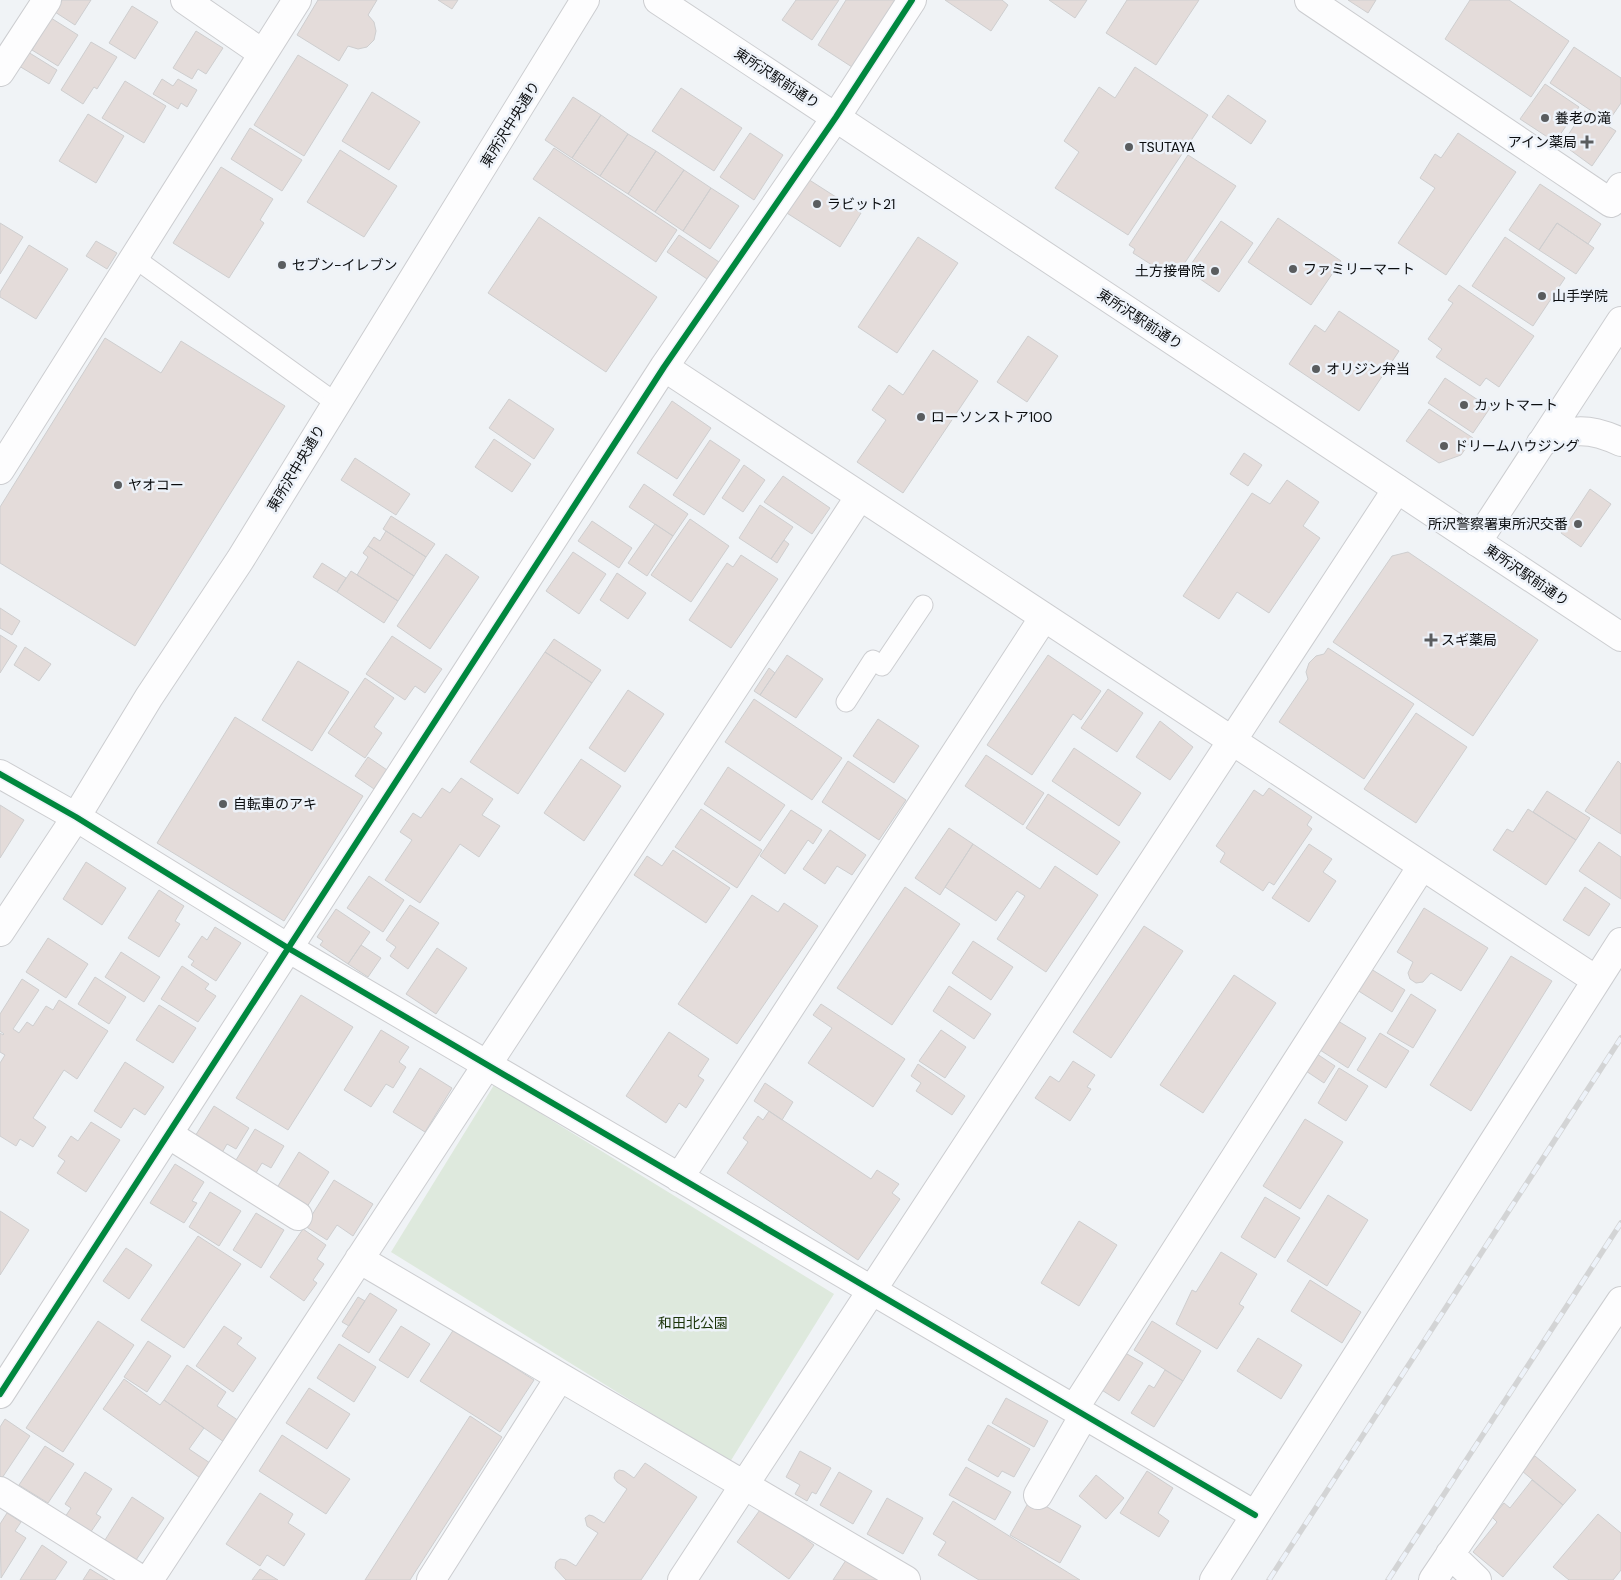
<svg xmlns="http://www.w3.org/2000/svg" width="1621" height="1580" viewBox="0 0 1621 1580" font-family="'DM Sans','Noto Sans JP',sans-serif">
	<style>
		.green { fill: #dee9dd }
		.building { fill: #e4dcda; stroke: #cececf }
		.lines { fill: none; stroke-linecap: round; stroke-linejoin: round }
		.service-casing { stroke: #cccdd0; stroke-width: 21 }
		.minor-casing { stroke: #cccdd0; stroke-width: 30 }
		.tertiary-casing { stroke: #cccdd0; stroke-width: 30 }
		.service { stroke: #fdfdfe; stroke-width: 19 }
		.minor { stroke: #fdfdfe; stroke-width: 28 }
		.tertiary { stroke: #fdfdfe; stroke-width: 28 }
		.rail-casing { stroke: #d3d4d5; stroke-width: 5.5 }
		.rail { stroke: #edf2f9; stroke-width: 4; stroke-dasharray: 11; stroke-linecap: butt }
		.cycleway-casing { stroke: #edf2f9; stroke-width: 9 }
		.cycleway { stroke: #00873e; stroke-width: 6 }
		.poi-dot { fill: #5a5d5f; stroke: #edf2f9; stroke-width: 2 }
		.labels { text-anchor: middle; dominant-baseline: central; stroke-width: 5; stroke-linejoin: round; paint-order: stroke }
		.street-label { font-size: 14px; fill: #0a0c0e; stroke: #edf2f9 }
		.poi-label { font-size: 14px; fill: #0a0c0e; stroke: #edf2f9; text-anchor: start }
		.park-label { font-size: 14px; fill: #1a3308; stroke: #edf2f9 }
	</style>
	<rect width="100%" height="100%" fill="#f0f3f6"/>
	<path class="green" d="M494,1085L834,1294L730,1462L391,1252Z"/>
	<path class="building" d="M62,0H91L75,25L55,12Z
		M318,0H377L368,15L374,22L376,31L374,40L367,47L358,49L348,46L339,61L297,35Z
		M438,0H458L452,9Z
		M796,0H839L812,40L782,20Z
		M846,0H896L852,67L818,45Z
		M945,0H1002L1008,5L991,31Z
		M1049,0H1087L1075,18Z
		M1127,0H1199L1156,65L1106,33Z
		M1348,0H1376L1368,13Z
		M1470,0H1509L1569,41L1531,97L1445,39Z
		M132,6L158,22L135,59L109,43Z
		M51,18L78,35L58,66L32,50Z
		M196,31L223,48L206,74L198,69L192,79L173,68Z
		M91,42L117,57L97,89L94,87L83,104L61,90Z
		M1574,47L1621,78V103L1608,122L1550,83Z
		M28,52L57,70L49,84L19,66Z
		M298,55L348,85L304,156L254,125Z
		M1135,67L1208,115L1128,235L1055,188L1079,152L1064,141L1099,87L1115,98Z
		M162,79L173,86L178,79L197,90L187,107L181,103L178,109L153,94Z
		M125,81L166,106L144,143L102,118Z
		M1545,84L1579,107L1555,142L1520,119Z
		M681,88L742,128L714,171L652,131Z
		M372,92L420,122L389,170L342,141Z
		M1228,95L1266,121L1251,144L1212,117Z
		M573,97L601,115L572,158L545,140Z
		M1584,111L1616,131L1592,166L1562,144Z
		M88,114L124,136L96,183L59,161Z
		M601,115L628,134L600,176L572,158Z
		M250,128L302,160L282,191L231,159Z
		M750,133L783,155L754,200L720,177Z
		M1458,133L1516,172L1446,275L1398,243L1435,188L1420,178L1435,154L1441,158Z
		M628,134L656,151L628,194L600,176Z
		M554,148L677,230L656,262L533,179Z
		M340,150L397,186L364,237L307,202Z
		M656,151L684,170L655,212L628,194Z
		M1188,155L1236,186L1174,279L1133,253L1135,249L1129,245Z
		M221,167L273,199L260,220L264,223L229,278L173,243Z
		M684,170L711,188L683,231L655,212Z
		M800,174L861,213L840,247L779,208Z
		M1540,184L1601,224L1588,244L1557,223L1539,250L1509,230Z
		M711,188L739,206L710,249L683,231Z
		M539,217L657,297L606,372L488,293Z
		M1278,218L1341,261L1311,305L1248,262Z
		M1221,221L1253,243L1219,292L1187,270Z
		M0,223L23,237L0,274Z
		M1557,223L1594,248L1576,274L1539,250Z
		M679,235L719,262L707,279L667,252Z
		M918,237L958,263L897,353L858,327Z
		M1505,237L1565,278L1533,326L1472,286Z
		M96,241L117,253L107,269L86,256Z
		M29,245L68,269L36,319L0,297V292Z
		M1459,285L1534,336L1499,387L1486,378L1480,386L1436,357L1442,349L1428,339L1453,303L1448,300Z
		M1339,311L1399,351L1359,411L1289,364L1315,325L1325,332Z
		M1028,336L1058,356L1027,402L997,382Z
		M105,338L161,373L181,341L285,406L135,646L0,563V507Z
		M933,350L978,381L903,493L857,462L886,420L872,410L889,385L903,395Z
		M1445,378L1490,408L1473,433L1428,403Z
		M509,399L554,429L534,459L489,428Z
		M672,401L711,428L677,479L637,453Z
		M1429,409L1473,438L1461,455L1439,463L1406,441Z
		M494,439L531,464L512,492L475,467Z
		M710,440L740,460L704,515L673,495Z
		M1244,453L1262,465L1248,486L1230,474Z
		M355,458L410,494L396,515L341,480Z
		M744,465L765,480L743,512L722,498Z
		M783,476L830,508L812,534L764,502Z
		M1287,480L1319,502L1303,526L1320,538L1269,613L1237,592L1219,619L1183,596L1252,493L1270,504Z
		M644,484L688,514L673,536L629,507Z
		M1590,489L1611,504L1581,547L1561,533Z
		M760,505L793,527L771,559L739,538Z
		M391,516L435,544L426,557L383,529Z
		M690,519L729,546L691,602L651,575Z
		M592,521L632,548L619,568L578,541Z
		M655,524L673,536L647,576L628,563Z
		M386,531L426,557L414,576L368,546L374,537L380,541Z
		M784,540L789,544L777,563L771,559Z
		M368,546L414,576L398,601L357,575L368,557L363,553Z
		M573,552L606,574L579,614L546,591Z
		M1408,552L1538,640L1473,736L1333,642L1392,556Z
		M446,554L479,577L430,649L397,626Z
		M741,555L778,579L731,648L689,620L727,563L733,567Z
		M322,563L346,578L337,592L313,577Z
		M351,571L398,601L384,623L337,592Z
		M617,573L646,593L628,619L600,600Z
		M0,608L20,621L12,635L0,628Z
		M0,635L17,646L0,673Z
		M392,636L442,669L425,693L415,686L405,700L366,674Z
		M554,639L601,670L592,683L545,652Z
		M25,647L51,664L39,681L14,665Z
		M1328,648L1414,704L1364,779L1279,722L1308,679L1306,672L1309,663L1316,656L1324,654Z
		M545,652L592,683L518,794L470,762Z
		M787,655L823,679L796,718L760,695Z
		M1048,655L1101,691L1081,720L1073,714L1032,775L987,745Z
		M298,661L349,692L312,751L262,720Z
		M769,668L775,673L760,695L754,691Z
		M365,678L394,698L374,727L382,733L365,758L328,733Z
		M1108,689L1143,713L1117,752L1081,728Z
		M628,690L664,714L625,772L589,748Z
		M754,699L842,758L812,800L725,742Z
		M1416,713L1467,747L1416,823L1364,789Z
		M235,717L363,796L284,921L157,843Z
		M878,719L919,746L894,783L853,756Z
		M1160,721L1193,747L1170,780L1136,757Z
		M1074,748L1141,793L1119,826L1052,781Z
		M986,755L1044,793L1023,825L965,786Z
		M368,757L387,770L374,789L355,776Z
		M581,759L621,786L584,841L544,813Z
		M848,761L906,800L879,840L822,802Z
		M1618,761L1621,764V834L1585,811Z
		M728,767L785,805L760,841L704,804Z
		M461,778L493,799L482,815L500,826L479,857L460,844L420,903L385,880L412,840L400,832L413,813L421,818L442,788L450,793Z
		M1269,788L1312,817L1307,825L1312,829L1274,885L1269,882L1263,891L1220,862L1225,853L1216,846L1254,790L1263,796Z
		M1547,791L1590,818L1576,840L1533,812Z
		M1048,794L1120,842L1097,875L1026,828Z
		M0,805L24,820L0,858Z
		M701,809L762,850L737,888L675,847Z
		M1528,809L1576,840L1546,885L1493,850L1507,829L1513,832Z
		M791,810L822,830L813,844L808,840L785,874L760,856Z
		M949,828L973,844L940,895L915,878Z
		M830,830L866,855L852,875L837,866L825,884L803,869Z
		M1599,842L1621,857V899L1579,871Z
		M973,844L1040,889L1055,866L1098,895L1046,972L997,939L1025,896L1017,891L996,921L945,887Z
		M1309,844L1332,859L1323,872L1336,881L1309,922L1272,898Z
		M673,850L730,888L706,923L634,875L647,856L662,866Z
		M86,862L126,888L102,925L63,899Z
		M369,876L404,900L383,932L347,908Z
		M905,887L960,924L892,1025L837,988Z
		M1585,887L1610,904L1589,936L1563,920Z
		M159,890L184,906L175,921L180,924L159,957L128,938Z
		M752,895L778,912L784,903L818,926L737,1044L678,1004Z
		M410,905L439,923L408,969L390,956L396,947L386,940Z
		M1424,908L1488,948L1461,991L1431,973L1423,982L1416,983L1410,979L1408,973L1413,962L1397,952Z
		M336,909L370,932L348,964L320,945L323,941L317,937Z
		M1144,926L1183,951L1111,1058L1073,1032Z
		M215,927L241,943L216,981L191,965L194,961L188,957L202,936L207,940Z
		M48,938L88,964L66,998L26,972Z
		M973,941L1013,967L991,1000L952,973Z
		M361,945L381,958L368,977L348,964Z
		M437,948L467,968L436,1014L406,994Z
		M121,952L160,977L144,1002L105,977Z
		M1511,956L1552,981L1471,1111L1430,1085Z
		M182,966L209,984L205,989L216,996L198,1022L161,999Z
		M1371,969L1405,990L1392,1012L1357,990Z
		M1234,975L1276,1003L1203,1113L1160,1085Z
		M95,977L126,997L109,1024L78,1004Z
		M22,979L39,990L13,1029L19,1033L27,1022L33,1026L46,1006L53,1010L59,1000L108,1031L77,1079L64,1070L33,1118L46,1127L33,1147L20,1139L16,1146L0,1136V1063L5,1055L0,1052V1033L3,1035L4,1034L0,1031V1014Z
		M949,986L991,1014L974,1039L933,1011Z
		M1411,994L1436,1010L1413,1048L1387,1033Z
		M301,995L353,1027L288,1130L236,1098Z
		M821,1004L905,1059L873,1107L808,1063L832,1028L813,1015Z
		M159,1005L196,1028L173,1063L136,1040Z
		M1338,1021L1366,1038L1348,1068L1320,1050Z
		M381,1030L409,1047L399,1062L406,1067L393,1088L386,1084L371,1107L344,1090Z
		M941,1030L966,1047L945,1078L919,1061Z
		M669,1032L709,1059L698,1076L704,1080L686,1108L679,1103L666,1123L626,1096Z
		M1380,1033L1409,1051L1386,1088L1357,1070Z
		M1317,1054L1335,1066L1324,1083L1306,1071Z
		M1073,1061L1095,1075L1087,1087L1091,1089L1070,1121L1035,1098L1050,1076L1059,1082Z
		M125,1062L164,1087L145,1115L134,1108L121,1128L94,1111Z
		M918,1064L965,1096L952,1115L916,1091L921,1083L911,1076Z
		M420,1068L452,1088L425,1132L393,1112Z
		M1339,1068L1368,1086L1346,1121L1318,1103Z
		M765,1083L793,1102L782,1120L754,1101Z
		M214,1106L249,1128L236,1149L227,1144L219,1158L192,1141Z
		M769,1111L871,1179L877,1170L899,1184L892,1193L900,1199L858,1260L727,1173L748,1142L743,1138L758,1116L763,1120Z
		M1305,1119L1343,1142L1300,1209L1263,1186Z
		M91,1122L120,1140L86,1192L57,1173L65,1161L58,1156L71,1136L78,1141Z
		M255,1129L284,1146L271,1168L262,1163L253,1178L233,1165Z
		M299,1152L329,1172L305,1210L275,1191Z
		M175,1164L204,1182L192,1201L197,1203L184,1223L150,1203Z
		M334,1180L373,1204L353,1236L337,1225L327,1240L305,1226Z
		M210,1192L241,1211L219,1246L189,1227Z
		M1328,1195L1368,1220L1327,1286L1287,1261Z
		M1265,1197L1300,1218L1275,1258L1241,1237Z
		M0,1211L29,1230L0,1275Z
		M256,1213L284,1230L261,1268L233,1250Z
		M1079,1221L1117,1245L1079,1306L1041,1283Z
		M303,1229L326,1245L317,1259L324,1264L313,1280L317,1283L304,1301L270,1277Z
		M198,1236L241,1264L184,1348L141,1320Z
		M126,1248L152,1265L129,1299L103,1281Z
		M1221,1252L1257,1274L1239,1304L1244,1307L1217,1349L1176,1324L1192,1290L1196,1292Z
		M1310,1280L1361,1312L1342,1343L1291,1311Z
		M370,1293L397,1310L369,1353L342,1336Z
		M358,1297L365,1301L349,1326L342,1322Z
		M98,1321L134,1345L63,1452L26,1428Z
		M1152,1321L1201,1351L1183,1381L1134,1350Z
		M224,1326L242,1338L237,1344L256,1358L233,1392L196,1366Z
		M401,1326L430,1344L408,1378L379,1360Z
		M454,1329L534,1380L500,1432L420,1381Z
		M1258,1338L1302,1365L1281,1399L1237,1371Z
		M148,1341L171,1356L147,1392L124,1377Z
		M339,1344L376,1367L354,1402L317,1378Z
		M1120,1350L1143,1363L1119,1401L1097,1387Z
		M187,1365L226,1392L217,1406L239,1421L224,1442L164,1400Z
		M1165,1370L1183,1381L1154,1427L1131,1413L1149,1385L1154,1388Z
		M124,1379L160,1405L164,1400L204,1428L189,1449L213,1465L203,1480L103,1409Z
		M309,1388L350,1414L327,1449L286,1423Z
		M1006,1398L1048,1421L1034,1447L992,1423Z
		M470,1416L502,1437L410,1580H365Z
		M5,1419L30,1436L0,1481V1427Z
		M988,1425L1030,1449L1014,1477L1002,1471L998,1477L968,1460Z
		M282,1435L350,1479L326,1514L259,1471Z
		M45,1446L74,1464L48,1503L19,1485Z
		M800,1451L831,1468L816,1494L812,1492L807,1501L795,1494L800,1485L786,1477Z
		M1535,1456L1576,1490L1563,1505L1522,1471Z
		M645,1463L697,1497L641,1580H566L555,1568L556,1562L560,1559L566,1560L576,1566L598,1533L587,1526L585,1518L589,1515L593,1516L604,1523L627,1489L617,1482L614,1478L615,1473L619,1470L624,1471L634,1478Z
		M966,1467L1011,1492L995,1520L949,1495Z
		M1147,1471L1173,1488L1158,1513L1169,1521L1159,1537L1120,1513Z
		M85,1472L112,1489L96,1514L101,1517L88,1536L63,1520L71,1508L65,1504Z
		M839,1472L872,1491L853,1524L820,1505Z
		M1096,1475L1124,1498L1106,1519L1079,1496Z
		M1532,1480L1563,1505L1503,1577L1473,1552L1497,1522L1492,1517L1504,1503L1510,1508Z
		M260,1493L293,1514L288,1523L305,1534L284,1566L267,1555L260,1566L226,1544Z
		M132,1497L164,1518L136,1560L105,1540Z
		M887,1498L923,1518L903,1554L867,1534Z
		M1031,1498L1081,1526L1060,1563L1010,1535Z
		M953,1501L1080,1580H979L938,1555L946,1542L933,1534Z
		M762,1507L814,1545L789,1579L737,1542Z
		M7,1513L21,1522L15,1531L26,1538L1,1578L0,1524Z
		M1598,1514L1621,1533V1570L1613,1580H1569L1553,1567Z
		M42,1545L67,1562L55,1580H20Z
		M848,1557L883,1580H833Z
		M90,1569L108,1580H83Z
		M260,1569L278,1580H252Z"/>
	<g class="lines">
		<g class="service-casing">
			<path id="service" d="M133,257L336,403
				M882,666L923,605
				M846,702L873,660"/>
		</g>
		<g class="minor-casing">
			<path id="minor" d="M185,0L262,53
				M1309,0L1611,203L1621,187
				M0,72L47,0
				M664,367L1596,980
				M1541,443C1570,427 1591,428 1621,442
				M0,470L297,0
				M1477,542L1621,321
				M0,774L76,817L288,948L1255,1515
				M168,1134L298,1216
				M679,1178L1044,617
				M359,1259L906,1580
				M0,1394L664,367L836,117L912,0
				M1074,1409L1422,866
				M0,1491L142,1580
				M1038,1495L1084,1415
				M1450,1554L1477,1580
				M149,1580L860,496
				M431,1580L560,1377
				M682,1580L1397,489
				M1214,1580L1621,942
				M1433,1580L1621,1301"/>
		</g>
		<g class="tertiary-casing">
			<path id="tertiary" d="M658,0L1621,637
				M0,932L76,817L149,697L240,560L585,0"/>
		</g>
		<use href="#service" class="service"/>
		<use href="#minor" class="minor"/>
		<use href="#tertiary" class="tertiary"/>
		<g class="rail-casing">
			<path id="rail" d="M1269,1580L1621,1038
				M1388,1580L1621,1223"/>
		</g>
		<use href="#rail" class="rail"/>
		<g class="cycleway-casing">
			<path id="cycleway" d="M0,774L76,817L288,948L1255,1515
				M0,1394L664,367L836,117L912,0"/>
		</g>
		<use href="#cycleway" class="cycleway"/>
	</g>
	<g class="poi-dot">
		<circle cx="1545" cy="118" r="5"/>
		<path d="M1584.5 134.5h5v5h5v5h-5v5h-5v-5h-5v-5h5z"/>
		<circle cx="1129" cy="147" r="5"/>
		<circle cx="817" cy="204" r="5"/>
		<circle cx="282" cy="265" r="5"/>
		<circle cx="1293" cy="269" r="5"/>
		<circle cx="1215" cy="271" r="5"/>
		<circle cx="1542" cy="296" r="5"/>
		<circle cx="1316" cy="369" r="5"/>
		<circle cx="1464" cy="405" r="5"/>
		<circle cx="921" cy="417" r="5"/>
		<circle cx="1444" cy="446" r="5"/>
		<circle cx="118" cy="485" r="5"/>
		<circle cx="1578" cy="524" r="5"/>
		<path d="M1428.5 632.5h5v5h5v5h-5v5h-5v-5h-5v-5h5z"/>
		<circle cx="223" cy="804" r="5"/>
	</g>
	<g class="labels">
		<g class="street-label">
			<text transform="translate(777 78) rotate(33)">東所沢駅前通り</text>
			<text transform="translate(510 124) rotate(-58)">東所沢中央通り</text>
			<text transform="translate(1140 319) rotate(33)">東所沢駅前通り</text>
			<text transform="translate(296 468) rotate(-59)">東所沢中央通り</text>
			<text transform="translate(1527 575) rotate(34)">東所沢駅前通り</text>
		</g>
		<g class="poi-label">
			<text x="1555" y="118">養老の滝</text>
			<text x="1577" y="142" text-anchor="end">アイン薬局</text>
			<text x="1139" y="147">TSUTAYA</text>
			<text x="827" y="204">ラビット21</text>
			<text x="292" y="265">セブン-イレブン</text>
			<text x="1303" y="269">ファミリーマート</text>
			<text x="1205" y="271" text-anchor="end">土方接骨院</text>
			<text x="1552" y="296">山手学院</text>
			<text x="1326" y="369">オリジン弁当</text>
			<text x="1474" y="405">カットマート</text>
			<text x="931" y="417">ローソンストア100</text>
			<text x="1454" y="446">ドリームハウジング</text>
			<text x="128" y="485">ヤオコー</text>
			<text x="1568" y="524" text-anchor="end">所沢警察署東所沢交番</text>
			<text x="1441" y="640">スギ薬局</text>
			<text x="233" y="804">自転車のアキ</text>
		</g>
		<g class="park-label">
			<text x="693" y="1323">和田北公園</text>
		</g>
	</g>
</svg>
